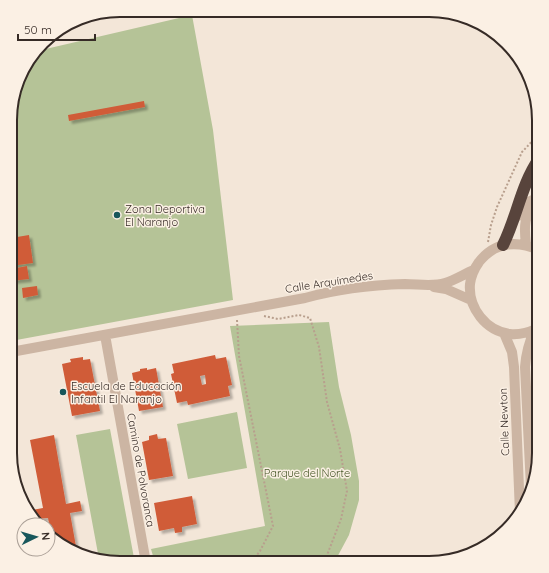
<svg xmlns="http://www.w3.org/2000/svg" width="549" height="573" font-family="Quicksand,sans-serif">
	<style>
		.green { fill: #b5c397 }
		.building { fill: #d05c39; fill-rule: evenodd; filter: url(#shadow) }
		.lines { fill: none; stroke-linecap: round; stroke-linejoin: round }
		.path { stroke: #b89f8d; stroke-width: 2; stroke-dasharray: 2 2; stroke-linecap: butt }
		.minor { stroke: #ccb5a3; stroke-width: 10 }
		.highway { stroke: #58443c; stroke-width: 12 }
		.poi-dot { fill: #18575b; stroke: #fbf0e4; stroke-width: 1.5 }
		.labels { text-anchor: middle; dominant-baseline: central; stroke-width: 3; stroke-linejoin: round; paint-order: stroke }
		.poi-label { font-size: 11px; fill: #362b26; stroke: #fbf0e4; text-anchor: start }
		.street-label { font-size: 11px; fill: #362b26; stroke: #fbf0e4 }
		.park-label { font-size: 11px; fill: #465727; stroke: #fbf0e4 }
		.rim { fill: none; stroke: #362b26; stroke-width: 2 }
	</style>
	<defs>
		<filter id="shadow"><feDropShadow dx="3" dy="3" stdDeviation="1" flood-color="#0004"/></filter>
	</defs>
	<rect width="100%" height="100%" fill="#f3e6d8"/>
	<!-- green -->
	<path class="green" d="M192,15l21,115 20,170 -222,41 1,-242 13,-34 12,-14z
		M329,322l10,65 12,48 8,46v19l-10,35 -15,28h-179l-4,-14 114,-23 -35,-200z
		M237,412l10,56 -59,11 -11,-55z
		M110,429l24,129 -23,4 -12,-3 -23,-124z"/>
	<!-- building -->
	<path class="building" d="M144,101l1,6 -76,14 -1,-6z
		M29,235l4,28 -22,3v-28z
		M27,266l2,13 -18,2v-12z
		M37,286l1,9 -15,3 -1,-10z
		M215,355l1,4 10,-2 6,28 -4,1 2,10 -42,9 -1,-4 -10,2 -6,-29 3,-1 -2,-9zM205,375l1,9 -4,1 -2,-9z
		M83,357v3l7,-1 10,52 -28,5 -10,-52 9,-2 -1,-3z
		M147,368v2l9,-2 7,39 -24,4 -7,-38 8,-2v-2z
		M157,434l1,5 8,-1 7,38 -24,4 -7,-38 7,-2v-4z
		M54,435l12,69 14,-3 2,10 -12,2 7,39 -12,-4 -14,-13 -3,-17 -14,1 -2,-9 11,-2 -13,-68z
		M192,496l5,28 -15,3v5l-7,1 -1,-5 -15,3 -5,-28z"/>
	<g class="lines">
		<!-- path -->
		<path class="path" d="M74,22l70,-12
			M488,242l3,-17 6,-18 25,-55 17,-18
			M264,316l14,3 21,-4 11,3 9,29 8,55 13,47 7,42 -6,28 -17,44
			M237,320l2,36 34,170 -13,25 -9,12"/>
		<!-- minor -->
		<path class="minor" d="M518,216l8,-13 13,-6
			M526,244c-2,-15 -3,-33 13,-41
			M539,250c-23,-10 -44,-8 -60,12 -5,7 -8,14 -9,22 -2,24 16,47 40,50 9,1 22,-2 29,-7
			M434,287l12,2 25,11
			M504,333l8,19 2,15 6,146
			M105,335l41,228
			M11,352l294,-54c32,-9 67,-13 100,-14 13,0 28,3 40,-1 10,-3 19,-9 29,-13
			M531,487l-6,-120c1,-14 4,-25 10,-38"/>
		<!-- highway -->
		<path class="highway" d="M503,245c14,-28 18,-60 36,-86"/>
	</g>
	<!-- markers -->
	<g class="poi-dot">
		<circle cx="117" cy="215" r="4"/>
		<circle cx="63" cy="392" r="4"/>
	</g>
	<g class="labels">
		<!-- poi labels -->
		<g class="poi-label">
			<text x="125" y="209">Zona Deportiva<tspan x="125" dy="13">El Naranjo</tspan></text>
			<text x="71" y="386">Escuela de Educación<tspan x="71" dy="13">Infantil El Naranjo</tspan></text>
		</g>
		<!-- street labels -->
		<g class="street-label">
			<text transform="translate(329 282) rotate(-9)">Calle Arquímedes</text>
			<text transform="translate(504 422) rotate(-92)">Calle Newton</text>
			<text transform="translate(141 470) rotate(80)">Camino de Polvoranca</text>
		</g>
		<!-- park labels -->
		<g class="park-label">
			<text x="307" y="473">Parque del Norte</text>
		</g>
	</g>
	<!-- crop -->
	<path d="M0 0H549V573H0ZM120 17H429A103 103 0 0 1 532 120V453A103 103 0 0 1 429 556H120A103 103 0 0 1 17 453V120A103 103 0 0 1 120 17Z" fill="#fbf0e4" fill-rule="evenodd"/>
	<path class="rim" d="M120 17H429A103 103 0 0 1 532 120V453A103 103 0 0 1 429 556H120A103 103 0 0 1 17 453V120A103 103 0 0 1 120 17Z"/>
	<!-- north arrow -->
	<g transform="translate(36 537) rotate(85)"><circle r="19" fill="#fbf0e4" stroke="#aca198"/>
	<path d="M0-3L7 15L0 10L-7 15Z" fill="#18575b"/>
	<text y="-6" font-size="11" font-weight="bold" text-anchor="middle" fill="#362b26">N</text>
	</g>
	<!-- scale -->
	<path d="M18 34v6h77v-6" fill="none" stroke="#362b26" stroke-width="2"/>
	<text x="24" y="34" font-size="12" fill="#362b26" stroke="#fbf0e4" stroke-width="3" paint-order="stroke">50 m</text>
</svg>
